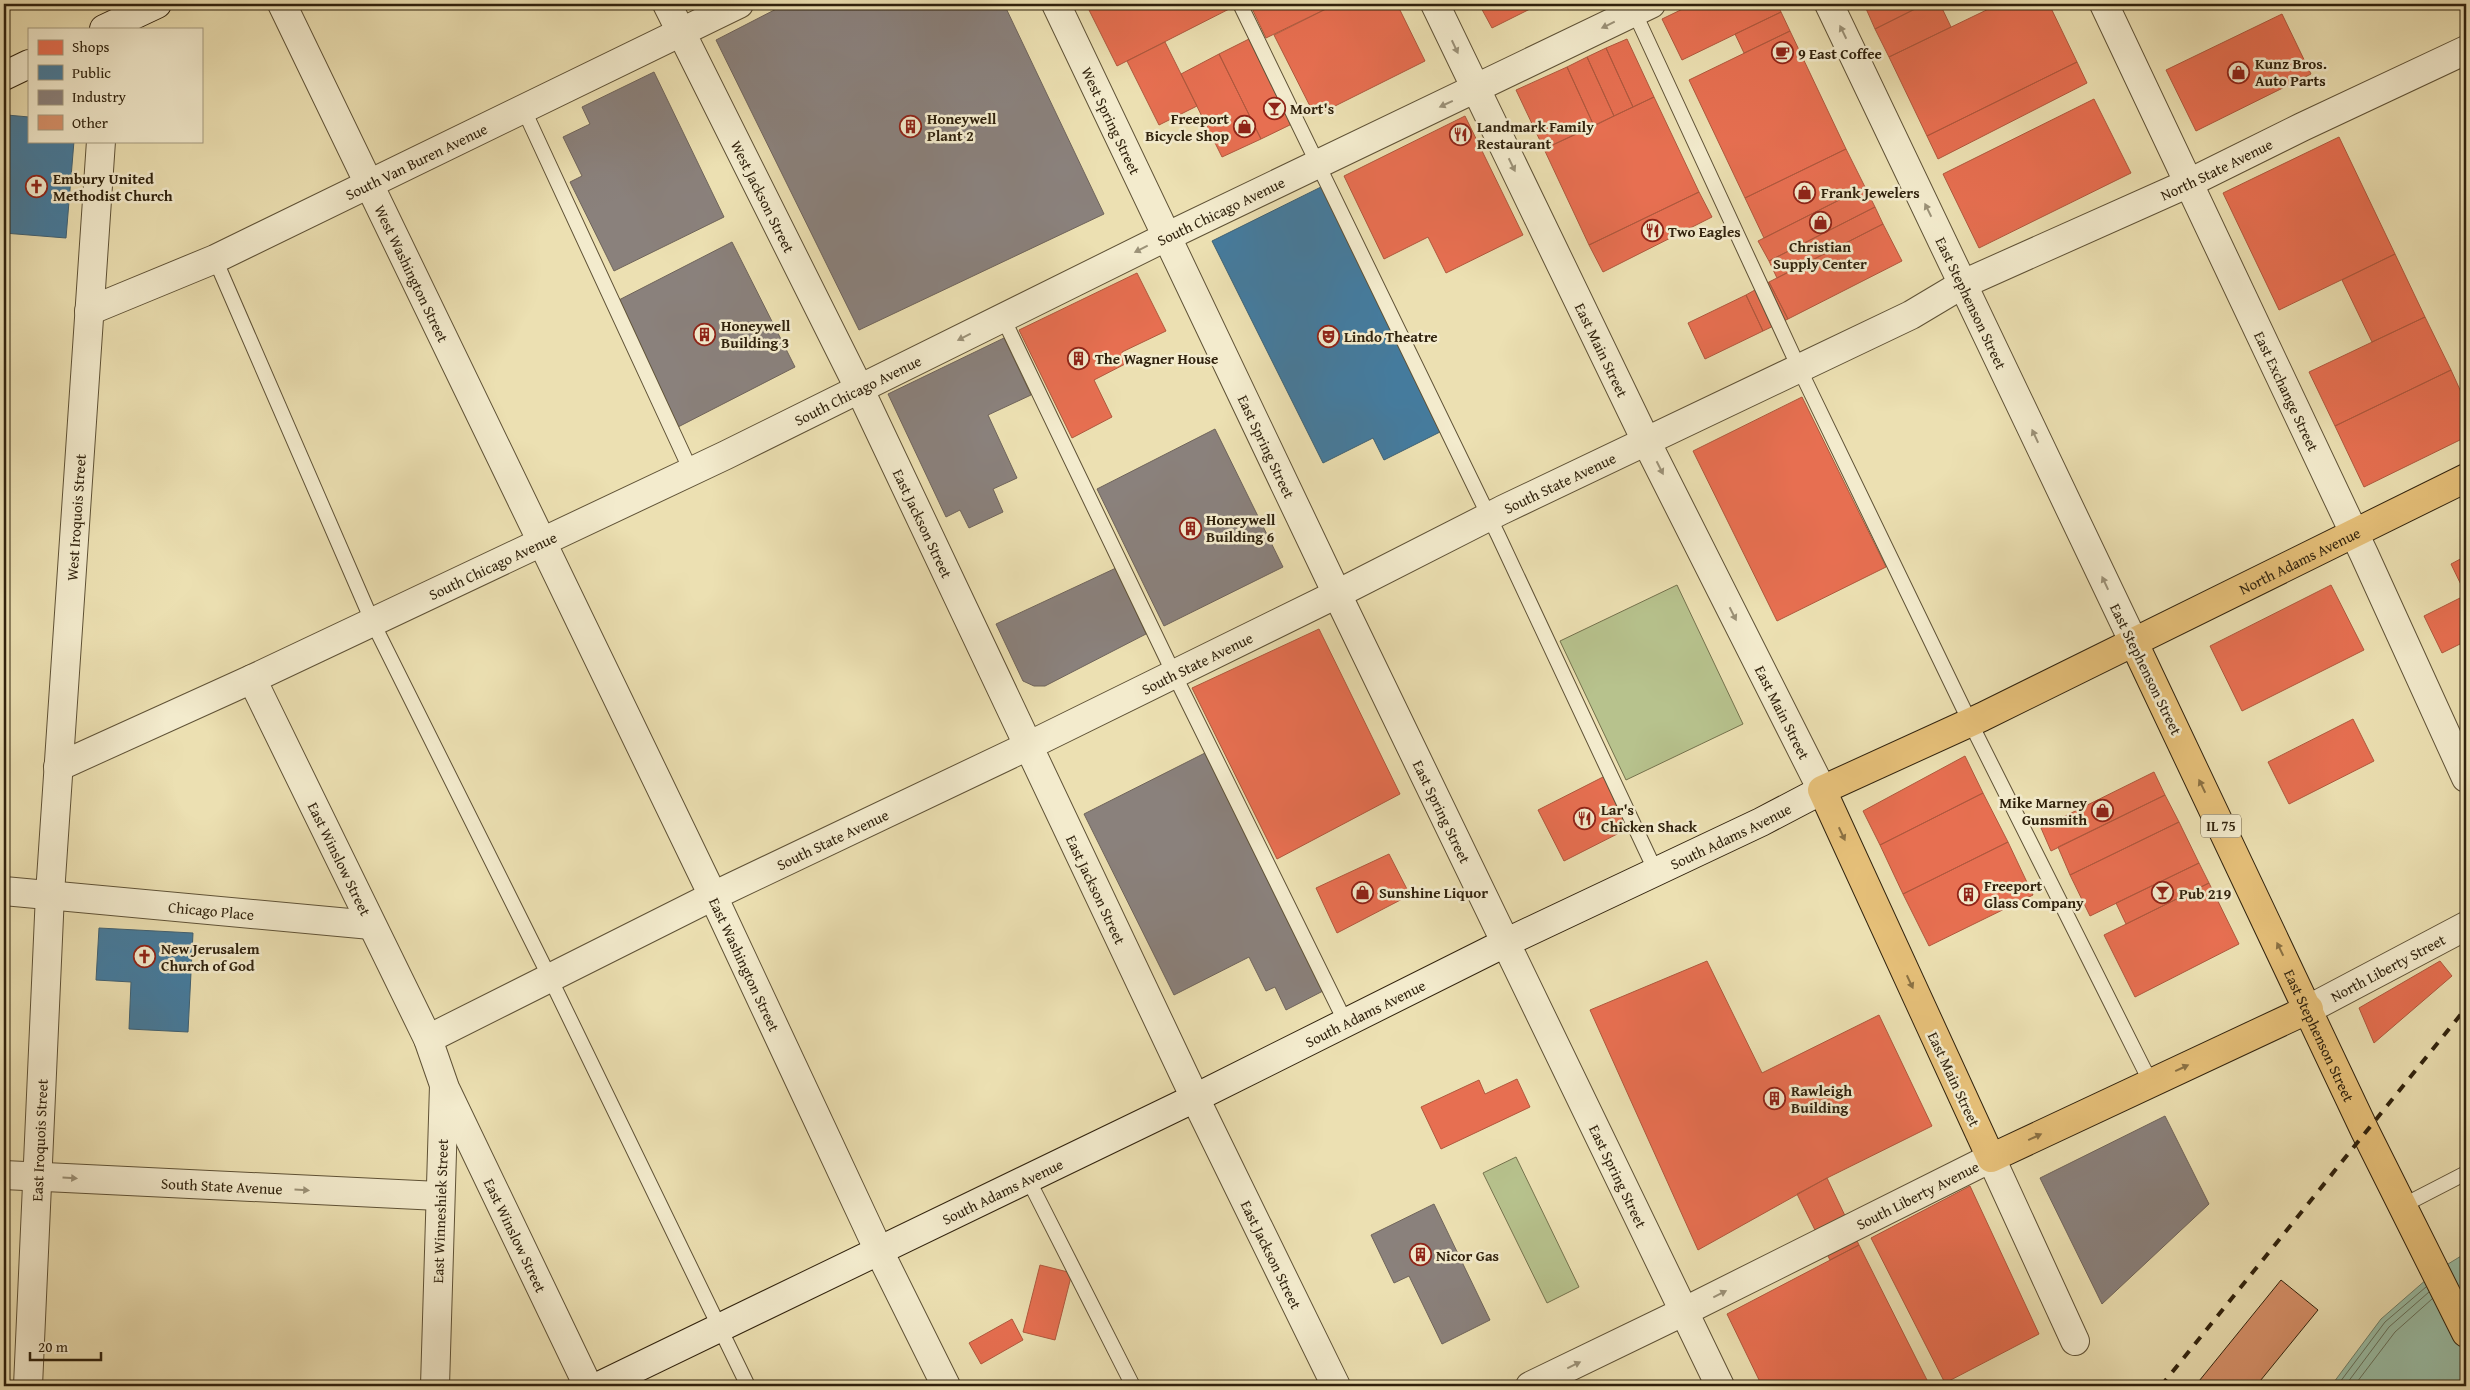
<svg xmlns="http://www.w3.org/2000/svg" width="2470" height="1390" font-family="'Gentium Book Plus',serif">
	<style>
		.green { fill: #b7c28d; stroke: #74724d }
		.water { fill: #9abea6; stroke: #708069 }
		.shops { fill: #e76f51; stroke: #b0583d }
		.public { fill: #457b9d; stroke: #3f6072 }
		.industry { fill: #8a817c; stroke: #6f645b }
		.lines { fill: none; stroke-linecap: round; stroke-linejoin: round }
		.shore { stroke: #65705a; stroke-width: 1 }
		.building { fill: #d7916a; stroke: #30220d }
		.lane-casing { stroke: #5f5236; stroke-width: 16 }
		.street-casing { stroke: #5f5236; stroke-width: 30 }
		.secondary-casing { stroke: #30220d; stroke-width: 30 }
		.primary-casing { stroke: #30220d; stroke-width: 30 }
		.lane { stroke: #f3ebcd; stroke-width: 14 }
		.street { stroke: #f3ebcd; stroke-width: 28 }
		.secondary { stroke: #f3ebcd; stroke-width: 28 }
		.primary { stroke: #e6c079; stroke-width: 28 }
		.rail { stroke: #30220d; stroke-width: 4; stroke-dasharray: 9 9; stroke-linecap: butt }
		.oneway { fill: #9b9177 }
		.oneway2 { fill: #8b7143 }
		.labels { text-anchor: middle; dominant-baseline: central; stroke-width: 5; stroke-linejoin: round; paint-order: stroke }
		.shield { fill: #f3ebcd; stroke: #6a5e47; stroke-width: 1 }
		.shield-label { font-size: 14px; font-weight: bold; fill: #30220d }
		.poi-label { font-size: 15px; font-weight: bold; fill: #30220d; stroke: #f3ebcd; text-anchor: start }
		.street-label { font-size: 15px; fill: #30220d; stroke: #f3ebcd }
	</style>
	<rect width="100%" height="100%" fill="#ece0b2"/>
	<filter id="stains"><feTurbulence type="fractalNoise" baseFrequency=".004" numOctaves="4"/><feColorMatrix values="0 0 0 0 .2 0 0 0 0 .09 0 0 0 0 .02 0 0 0 .5 -.17"/></filter>
	<radialGradient id="worn" r=".72"><stop offset=".6" stop-color="#630" stop-opacity="0"/><stop offset="1" stop-color="#630" stop-opacity=".3"/></radialGradient>
	<!-- green -->
	<path class="green" d="M1677,585l66,139 -117,56 -66,-139z
		M1516,1157l63,130 -32,16 -64,-130z"/>
	<!-- water -->
	<path class="water" d="M2466,1253v133h-135l50,-67 54,-47z"/>
	<!-- shops -->
	<path class="shops" d="M1086,4h150l1,1 -120,61z
		M1250,4h86l-70,34z
		M1336,4h61l28,57 -110,55 -41,-81z
		M1479,4h61l-48,24z
		M1693,4h84l4,8 -99,48 -20,-41z
		M1864,4h61l-50,25z
		M1925,4h15l11,23 -62,30 -14,-28z
		M1999,4h50l28,58 -150,74 -38,-79z
		M1781,12l9,19 -46,22 -9,-19z
		M2282,14l29,60 -115,57 -30,-61z
		M1790,31l56,118 -101,49 -56,-118z
		M1253,37l43,85 -35,17 -42,-85z
		M1627,39l27,58 -21,10 -27,-59z
		M1165,42l32,64 -38,19 -32,-64z
		M1606,48l27,59 -19,9 -27,-59z
		M1219,54l42,85 -39,18 -41,-83z
		M1587,57l27,59 -20,10 -27,-59z
		M2077,62l10,21 -149,76 -11,-23z
		M1567,67l27,59 -50,23 -28,-59z
		M1654,97l45,95 -110,53 -45,-96z
		M2094,99l37,74 -152,75 -36,-74z
		M1465,116l58,119 -77,38 -18,-36 -44,22 -40,-83z
		M2339,137l56,117 -116,56 -56,-117z
		M1846,149l19,38 -101,51 -19,-40z
		M1865,187l10,20 -106,54 -11,-20z
		M1699,192l13,25 -109,55 -14,-27z
		M1875,207l8,17 -106,54 -8,-17z
		M1883,224l19,37 -114,58 -19,-37z
		M2395,254l30,63 -53,25 -30,-62z
		M1137,273l29,58 -44,21 5,11 -33,17 18,37 -40,21 -53,-108z
		M1769,282l19,37 -25,12 -17,-36z
		M1746,295l17,36 -58,28 -17,-36z
		M2425,317l26,53 -116,56 -26,-54z
		M2451,370l15,33v34l-102,50 -29,-61z
		M1802,397l84,170 -109,54 -84,-170z
		M2466,556v39l-15,-31z
		M2331,585l33,65 -122,61 -32,-65z
		M2466,595v46l-24,12 -18,-37z
		M1319,629l81,165 -123,65 -85,-171z
		M2353,719l21,42 -85,43 -21,-42z
		M1965,756l18,37 -103,52 -17,-34z
		M2154,772l11,23 -114,56 -10,-23z
		M1605,776l26,51 -67,34 -26,-51z
		M1983,793l25,49 -105,52 -23,-49z
		M2165,795l14,27 -109,53 -12,-28z
		M2179,822l20,41 -109,53 -20,-41z
		M2008,842l25,53 -104,51 -26,-52z
		M1389,854l21,41 -73,38 -21,-45z
		M2199,863l10,20 -83,41 -10,-21z
		M2209,883l30,61 -104,53 -31,-62z
		M1707,961l55,112 117,-58 53,111 -105,52 -129,72 -108,-240z
		M2440,961l12,15 -78,67 -15,-35z
		M1517,1079l13,28 -89,42 -20,-42 58,-27 6,14z
		M1827,1178l32,67 -29,15 -33,-66z
		M1970,1186l69,148 -94,49 -74,-145z
		M1859,1245l71,141h-168l-35,-72z
		M1040,1265l32,8 -17,67 -32,-8z
		M1012,1319l11,21 -42,24 -12,-21z"/>
	<!-- public -->
	<path class="public" d="M7,115l22,2v24h45l-8,97 -62,-5v-100z
		M1323,186l121,244 -60,30 -11,-22 -50,25 -111,-222z
		M99,928l94,5 -5,99 -59,-3 2,-47 -35,-2z"/>
	<!-- industry -->
	<path class="industry" d="M786,4h218l100,210 -245,116 -143,-290z
		M654,72l70,145 -110,54 -44,-89 12,-6 -19,-39 27,-13 -8,-17z
		M732,242l63,125 -117,60 -63,-125z
		M1004,338l27,57 -43,20 29,63 -24,11 10,23 -34,16 -9,-18 -14,7 -58,-123z
		M1215,429l68,138 -119,59 -67,-137z
		M1116,568l30,66 -101,52h-11l-11,-5 -27,-57z
		M1205,753l118,238 -37,19 -11,-23 -9,4 -17,-34 -75,38 -90,-181z
		M2165,1116l44,88 -107,100 -62,-126z
		M1434,1204l56,116 -48,24 -33,-68 -15,7 -23,-48z"/>
	<g class="lines">
		<!-- shore -->
		<path class="shore" d="M2337,1386l48,-64 41,-35
			M2345,1386l44,-59 40,-35
			M2354,1386l41,-54 37,-33"/>
	</g>
	<!-- building -->
	<path class="building" d="M2281,1280l37,30 -62,76h-61z"/>
	<g class="lines">
		<defs>
			<path id="lane" d="M1240,4l258,531 158,337
				M1632,7l167,361 171,354 181,361
				M523,108l168,363
				M215,259l158,364 177,355 198,408
				M1003,318l171,356 172,349
				M1028,1179l105,207
				M2404,1205l62,-32"/>
			<g id="street">
				<path id="s1" d="M282,4l431,892 166,355 67,135"/>
				<path id="s2" d="M667,4l193,386 335,708 141,288"/>
				<path id="s3" d="M1056,4l281,590 383,792"/>
				<path id="s4" d="M1435,4l211,437 176,349"/>
				<path id="s5" d="M1829,4l305,639"/>
				<path id="s6" d="M2104,4l260,550 102,224"/>
				<path id="s7" d="M89,311l126,-52 524,-255"/>
				<path id="s8" d="M252,679l176,360 16,46 -9,301"/>
				<path id="s9" d="M58,767l194,-88 474,-224 442,-219 483,-232"/>
				<path id="s10" d="M4,891l367,34"/>
				<path id="s11" d="M2309,1009l157,-83"/>
				<path id="s12" d="M428,1039l285,-143 315,-150 309,-152 165,-84 409,-195 52,-31 226,-101 113,-56 164,-77"/>
				<path id="s13" d="M446,1090l142,296"/>
				<path id="s14" d="M4,1175l435,21"/>
				<path id="s15" d="M28,1386l22,-492 51,-753"/>
				<path id="s16" d="M1530,1386l155,-75 306,-153 84,183"/>
			</g>
			<g id="secondary">
				<path d="M104,29l53,-25"/>
				<path d="M4,76l25,-12"/>
				<path id="s17" d="M599,1386l596,-288 310,-155 256,-121 61,-32"/>
			</g>
			<g id="primary">
				<path id="s18" d="M2134,643l231,488 101,202"/>
				<path id="s19" d="M2309,1009l-318,149 -169,-368 160,-73 484,-239"/>
			</g>
		</defs>
		<!-- lane casing -->
		<use href="#lane" class="lane-casing"/>
		<!-- street casing -->
		<use href="#street" class="street-casing"/>
		<!-- secondary casing -->
		<use href="#secondary" class="secondary-casing"/>
		<!-- primary casing -->
		<use href="#primary" class="primary-casing"/>
		<!-- lane -->
		<use href="#lane" class="lane"/>
		<!-- street -->
		<use href="#street" class="street"/>
		<!-- secondary -->
		<use href="#secondary" class="secondary"/>
		<!-- primary -->
		<use href="#primary" class="primary"/>
		<!-- rail -->
		<path class="rail" d="M2161,1386l305,-378"/>
	</g>
	<!-- one-way arrows -->
	<defs><path id="oneway-solid" d="M-6-.8H1V-3.2L6.5 0L1 3.2V.8H-6Z" transform="scale(1.25)"/></defs>
	<g class="oneway">
		<use href="#oneway-solid" transform="translate(1608 25) rotate(154)"/>
		<use href="#oneway-solid" transform="translate(1843 32) rotate(-116)"/>
		<use href="#oneway-solid" transform="translate(1455 47) rotate(65)"/>
		<use href="#oneway-solid" transform="translate(1446 104) rotate(155)"/>
		<use href="#oneway-solid" transform="translate(1512 165) rotate(64)"/>
		<use href="#oneway-solid" transform="translate(1928 210) rotate(-116)"/>
		<use href="#oneway-solid" transform="translate(1141 249) rotate(153)"/>
		<use href="#oneway-solid" transform="translate(964 337) rotate(153)"/>
		<use href="#oneway-solid" transform="translate(2035 436) rotate(-115)"/>
		<use href="#oneway-solid" transform="translate(1660 468) rotate(63)"/>
		<use href="#oneway-solid" transform="translate(2105 583) rotate(-115)"/>
		<use href="#oneway-solid" transform="translate(1733 614) rotate(63)"/>
		<use href="#oneway-solid" transform="translate(70 1178) rotate(3)"/>
		<use href="#oneway-solid" transform="translate(302 1190) rotate(3)"/>
		<use href="#oneway-solid" transform="translate(1720 1294) rotate(-27)"/>
		<use href="#oneway-solid" transform="translate(1574 1365) rotate(-26)"/>
	</g>
	<g class="oneway2">
		<use href="#oneway-solid" transform="translate(2202 786) rotate(-116)"/>
		<use href="#oneway-solid" transform="translate(1842 834) rotate(65)"/>
		<use href="#oneway-solid" transform="translate(2280 949) rotate(-116)"/>
		<use href="#oneway-solid" transform="translate(1910 982) rotate(65)"/>
		<use href="#oneway-solid" transform="translate(2182 1068) rotate(-25)"/>
		<use href="#oneway-solid" transform="translate(2035 1137) rotate(-25)"/>
	</g>
	<!-- icons -->
	<defs>
		<symbol id="cafe-ring" viewBox="-11 -11 22 22"><circle r="9.5" fill="#f3ebcd" stroke="#8f2418" stroke-width="1.5"/><path d="M-5.5-4.5H6V0H3Q3 3.5 0 3.5H-2.5Q-5.5 3.5-5.5 0ZM3-3.2v2h1.7v-2ZM-6 4.5H4V6H-6Z" fill="#8f2418"/></symbol>
		<symbol id="shop-ring" viewBox="-11 -11 22 22"><circle r="9.5" fill="#f3ebcd" stroke="#8f2418" stroke-width="1.5"/><path d="M-5-2.5h2.3a2.7 3.5 0 0 1 5.4 0H5L5.5 6h-11ZM-1.5-2.5h3a1.5 2.3 0 0 0-3 0Z" fill="#8f2418"/></symbol>
		<symbol id="bar-ring" viewBox="-11 -11 22 22"><circle r="9.5" fill="#f3ebcd" stroke="#8f2418" stroke-width="1.5"/><path d="M-6-5H6L.8 .8V4.5H3.5V6h-7V4.5H-.8V.8Z" fill="#8f2418"/></symbol>
		<symbol id="building-ring" viewBox="-11 -11 22 22"><circle r="9.5" fill="#f3ebcd" stroke="#8f2418" stroke-width="1.5"/><path d="M-4-6H4V6H1V3H-1V6H-4ZM-2.5-4.3h1.7v1.8h-1.7ZM.8-4.3h1.7v1.8H.8ZM-2.5-1h1.7V.8h-1.7ZM.8-1h1.7V.8H.8Z" fill="#8f2418"/></symbol>
		<symbol id="restaurant-ring" viewBox="-11 -11 22 22"><circle r="9.5" fill="#f3ebcd" stroke="#8f2418" stroke-width="1.5"/><path d="M-5-6h1v4h1v-4h1v4h1v-4h1v5L-1.5 .5V6h-2V.5L-5-1ZM5-6V6H3V1.5H1.5Q1.5-4 5-6Z" fill="#8f2418"/></symbol>
		<symbol id="church-ring" viewBox="-11 -11 22 22"><circle r="9.5" fill="#f3ebcd" stroke="#8f2418" stroke-width="1.5"/><path d="M-1.2-6h2.4v3.5h3.3v2.4h-3.3V6h-2.4V-.1h-3.3v-2.4h3.3Z" fill="#8f2418"/></symbol>
		<symbol id="theatre-ring" viewBox="-11 -11 22 22"><circle r="9.5" fill="#f3ebcd" stroke="#8f2418" stroke-width="1.5"/><path d="M-5-5.5Q0-4 5-5.5V0Q5 5 0 6Q-5 5-5 0ZM-3.3-2.5H-1v1.5H-3.3ZM1-2.5H3.3v1.5H1ZM-2.8 1Q0 5.5 2.8 1Z" fill="#8f2418"/></symbol>
	</defs>
	<g fill-rule="evenodd">
		<use href="#cafe-ring" x="1770" y="40" width="25" height="25"/>
		<use href="#shop-ring" x="2226" y="60" width="25" height="25"/>
		<use href="#bar-ring" x="1262" y="96" width="25" height="25"/>
		<use href="#building-ring" x="898" y="114" width="25" height="25"/>
		<use href="#shop-ring" x="1232" y="114" width="25" height="25"/>
		<use href="#restaurant-ring" x="1448" y="122" width="25" height="25"/>
		<use href="#church-ring" x="24" y="174" width="25" height="25"/>
		<use href="#shop-ring" x="1792" y="180" width="25" height="25"/>
		<use href="#shop-ring" x="1808" y="210" width="25" height="25"/>
		<use href="#restaurant-ring" x="1640" y="218" width="25" height="25"/>
		<use href="#building-ring" x="692" y="322" width="25" height="25"/>
		<use href="#theatre-ring" x="1316" y="324" width="25" height="25"/>
		<use href="#building-ring" x="1066" y="346" width="25" height="25"/>
		<use href="#building-ring" x="1178" y="516" width="25" height="25"/>
		<use href="#shop-ring" x="2090" y="798" width="25" height="25"/>
		<use href="#restaurant-ring" x="1572" y="806" width="25" height="25"/>
		<use href="#shop-ring" x="1350" y="880" width="25" height="25"/>
		<use href="#bar-ring" x="2150" y="880" width="25" height="25"/>
		<use href="#building-ring" x="1956" y="882" width="25" height="25"/>
		<use href="#church-ring" x="132" y="944" width="25" height="25"/>
		<use href="#building-ring" x="1762" y="1086" width="25" height="25"/>
		<use href="#building-ring" x="1408" y="1242" width="25" height="25"/>
	</g>
	<g class="labels">
		<!-- shield labels -->
		<rect class="shield" x="2201" y="814.5" width="40" height="23" rx="4"/>
		<g class="shield-label">
			<text x="2221" y="826">IL 75</text>
		</g>
		<!-- poi labels -->
		<g class="poi-label">
			<text x="1798" y="53">9 East Coffee</text>
			<text x="2255" y="63">Kunz Bros.<tspan x="2255" dy="17">Auto Parts</tspan></text>
			<text x="1290" y="108">Mort's</text>
			<text x="927" y="118">Honeywell<tspan x="927" dy="17">Plant 2</tspan></text>
			<text x="1229" y="118" text-anchor="end">Freeport<tspan x="1229" dy="17">Bicycle Shop</tspan></text>
			<text x="1477" y="126">Landmark Family<tspan x="1477" dy="17">Restaurant</tspan></text>
			<text x="53" y="178">Embury United<tspan x="53" dy="17">Methodist Church</tspan></text>
			<text x="1821" y="192">Frank Jewelers</text>
			<text x="1668" y="231">Two Eagles</text>
			<text x="1820" y="246" text-anchor="middle">Christian<tspan x="1820" dy="17">Supply Center</tspan></text>
			<text x="721" y="325">Honeywell<tspan x="721" dy="17">Building 3</tspan></text>
			<text x="1344" y="336">Lindo Theatre</text>
			<text x="1095" y="358">The Wagner House</text>
			<text x="1206" y="519">Honeywell<tspan x="1206" dy="17">Building 6</tspan></text>
			<text x="2087" y="802" text-anchor="end">Mike Marney<tspan x="2087" dy="17">Gunsmith</tspan></text>
			<text x="1601" y="809">Lar's<tspan x="1601" dy="17">Chicken Shack</tspan></text>
			<text x="1984" y="885">Freeport<tspan x="1984" dy="17">Glass Company</tspan></text>
			<text x="1379" y="892">Sunshine Liquor</text>
			<text x="2179" y="893">Pub 219</text>
			<text x="161" y="948">New Jerusalem<tspan x="161" dy="17">Church of God</tspan></text>
			<text x="1791" y="1090">Rawleigh<tspan x="1791" dy="17">Building</tspan></text>
			<text x="1436" y="1255">Nicor Gas</text>
		</g>
		<!-- street labels -->
		<g class="street-label">
			<text stroke="none"><textPath href="#s3" startOffset="129">West Spring Street</textPath></text>
			<text stroke="none"><textPath href="#s7" startOffset="360">South Van Buren Avenue</textPath></text>
			<text stroke="none"><textPath href="#s12" startOffset="1989">North State Avenue</textPath></text>
			<text stroke="none"><textPath href="#s2" startOffset="215">West Jackson Street</textPath></text>
			<text stroke="none"><textPath href="#s9" startOffset="1289">South Chicago Avenue</textPath></text>
			<text stroke="none"><textPath href="#s1" startOffset="299">West Washington Street</textPath></text>
			<text stroke="none"><textPath href="#s5" startOffset="331">East Stephenson Street</textPath></text>
			<text stroke="none"><textPath href="#s4" startOffset="384">East Main Street</textPath></text>
			<text stroke="none"><textPath href="#s6" startOffset="428">East Exchange Street</textPath></text>
			<text stroke="none"><textPath href="#s9" startOffset="884">South Chicago Avenue</textPath></text>
			<text stroke="none"><textPath href="#s3" startOffset="490">East Spring Street</textPath></text>
			<text stroke="none"><textPath href="#s12" startOffset="1261">South State Avenue</textPath></text>
			<text stroke="none"><textPath href="#s15" startOffset="870">West Iroquois Street</textPath></text>
			<text stroke="none"><textPath href="#s2" startOffset="579">East Jackson Street</textPath></text>
			<text stroke="none"><textPath href="#s19" startOffset="1286">North Adams Avenue</textPath></text>
			<text stroke="none"><textPath href="#s9" startOffset="479">South Chicago Avenue</textPath></text>
			<text stroke="none"><textPath href="#s12" startOffset="856">South State Avenue</textPath></text>
			<text transform="translate(2146 669) rotate(64)">East Stephenson Street</text>
			<text stroke="none"><textPath href="#s4" startOffset="789">East Main Street</textPath></text>
			<text stroke="none"><textPath href="#s3" startOffset="895">East Spring Street</textPath></text>
			<text stroke="none"><textPath href="#s17" startOffset="1258">South Adams Avenue</textPath></text>
			<text stroke="none"><textPath href="#s12" startOffset="451">South State Avenue</textPath></text>
			<text stroke="none"><textPath href="#s8" startOffset="200">East Winslow Street</textPath></text>
			<text stroke="none"><textPath href="#s2" startOffset="984">East Jackson Street</textPath></text>
			<text stroke="none"><textPath href="#s10" startOffset="208">Chicago Place</textPath></text>
			<text stroke="none"><textPath href="#s1" startOffset="1066">East Washington Street</textPath></text>
			<text stroke="none"><textPath href="#s11" startOffset="89">North Liberty Street</textPath></text>
			<text stroke="none"><textPath href="#s17" startOffset="852">South Adams Avenue</textPath></text>
			<text stroke="none"><textPath href="#s18" startOffset="434">East Stephenson Street</textPath></text>
			<text transform="translate(1954 1079) rotate(65)">East Main Street</text>
			<text stroke="none"><textPath href="#s15" startOffset="246">East Iroquois Street</textPath></text>
			<text stroke="none"><textPath href="#s3" startOffset="1300">East Spring Street</textPath></text>
			<text stroke="none"><textPath href="#s14" startOffset="218">South State Avenue</textPath></text>
			<text stroke="none"><textPath href="#s17" startOffset="448">South Adams Avenue</textPath></text>
			<text stroke="none"><textPath href="#s16" startOffset="432">South Liberty Avenue</textPath></text>
			<text transform="translate(440 1211) rotate(-88)">East Winneshiek Street</text>
			<text stroke="none"><textPath href="#s13" startOffset="161">East Winslow Street</textPath></text>
			<text stroke="none"><textPath href="#s2" startOffset="1389">East Jackson Street</textPath></text>
		</g>
	</g>
	<!-- margin -->
	<rect width="2470" height="1390" fill="none" stroke="#ece0b2" stroke-width="20"/>
	<rect x="5" y="5" width="2460" height="1380" fill="none" stroke="#30220d" stroke-width="2.5"/>
	<rect x="10" y="10" width="2450" height="1370" fill="none" stroke="#30220d"/>
	<!-- legend -->
	<rect x="28" y="28" width="175" height="115" fill="#f3ebcd" stroke="#a59b80"/>
	<rect x="38" y="40" width="25" height="15" fill="#e76f51" stroke="#a59b80"/>
	<text x="72" y="52" font-size="15" fill="#30220d">Shops</text>
	<rect x="38" y="65" width="25" height="15" fill="#457b9d" stroke="#a59b80"/>
	<text x="72" y="78" font-size="15" fill="#30220d">Public</text>
	<rect x="38" y="90" width="25" height="15" fill="#8a817c" stroke="#a59b80"/>
	<text x="72" y="102" font-size="15" fill="#30220d">Industry</text>
	<rect x="38" y="115" width="25" height="15" fill="#d7916a" stroke="#a59b80"/>
	<text x="72" y="128" font-size="15" fill="#30220d">Other</text>
	<!-- scale -->
	<path d="M30 1352v8h71v-8" fill="none" stroke="#30220d" stroke-width="2.5"/>
	<text x="38" y="1352" font-size="15" fill="#30220d" stroke="#f3ebcd" stroke-width="4" paint-order="stroke">20 m</text>
	<rect width="100%" height="100%" filter="url(#stains)"/>
	<rect width="100%" height="100%" fill="url(#worn)"/>
</svg>
